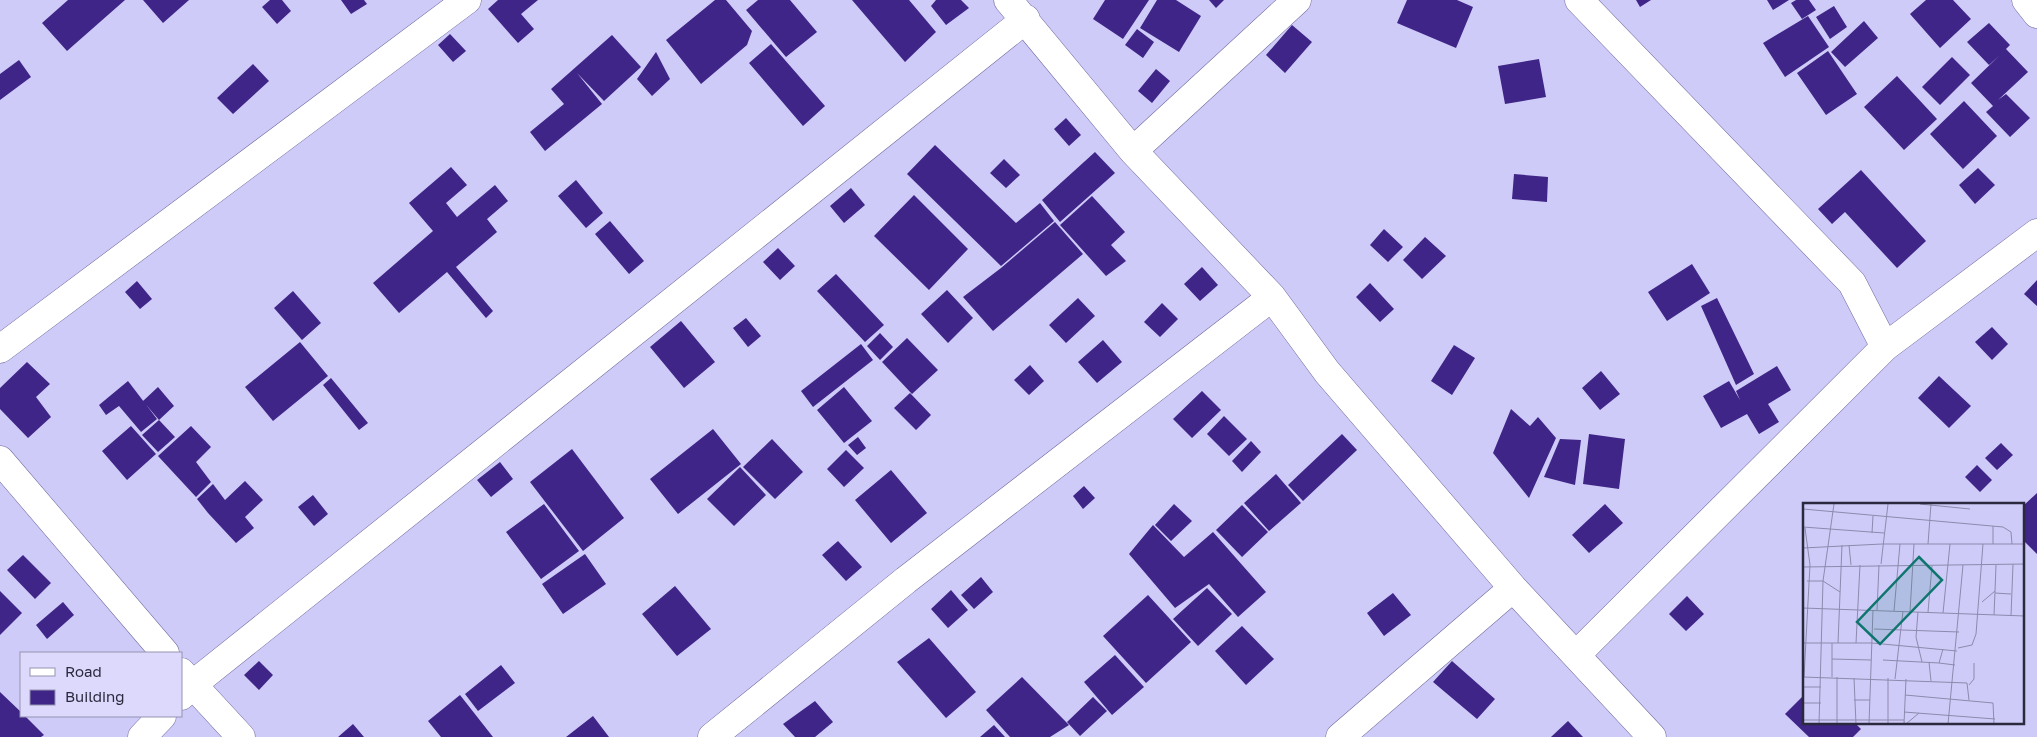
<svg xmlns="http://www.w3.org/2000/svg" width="2037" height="737" font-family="'Golos Text',sans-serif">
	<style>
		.building { fill: #3f2587 }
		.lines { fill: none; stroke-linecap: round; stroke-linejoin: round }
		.minor-casing { stroke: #706a9d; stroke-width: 29 }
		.minor { stroke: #fff; stroke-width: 28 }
		.inset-road { fill: none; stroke: #8d8aae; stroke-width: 1 }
		.view { fill: #0f766e; fill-opacity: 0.15; stroke: #0f766e; stroke-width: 2.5 }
		.inset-edge { fill: none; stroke: #2b293e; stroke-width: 2.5 }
	</style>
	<rect width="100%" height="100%" fill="#cecbf8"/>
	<!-- building -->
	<path class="building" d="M68,0h57l-58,51 -25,-28z
		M143,0h46l-26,23z
		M270,0h12l9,11 -14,13 -15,-17z
		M341,0h23l3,4 -16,10z
		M498,0h40l-17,14 13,15 -16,14 -30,-34z
		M715,0h11l26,31 -5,14 -46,39 -35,-44z
		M758,0h32l27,32 -31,25 -40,-47z
		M852,0h57l27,32 -31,30z
		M936,0h25l8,8 -23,17 -15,-19z
		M1105,0h44l-26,39 -30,-20z
		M1157,0h19l25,16 -22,36 -39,-24z
		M1209,0h15l-8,8z
		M1407,0h50l16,7 -17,41 -59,-25z
		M1636,0h15l-11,7z
		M1767,0h22l-16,10z
		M1796,0h13l7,10 -14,9 -11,-16z
		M1926,0h27l18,19 -31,29 -30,-34z
		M1834,6l13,21 -17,12 -14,-22z
		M1808,16l21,31 -44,30 -22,-34z
		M1864,21l14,17 -33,29 -14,-15z
		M1989,23l21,22 -4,4 22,23 -30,28 8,-6 24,24 -20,19 -24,-25 7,-6 -22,-23 29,-28 -11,10 -22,-23z
		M1292,25l20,17 -27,31 -19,-18z
		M1137,29l17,13 -11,16 -18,-13z
		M450,34l16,17 -13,11 -15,-17z
		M612,35l29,32 -37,34 -27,-28 25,31 -57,47 -15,-19 34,-28 -13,-15z
		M771,44l54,62 -22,20 -54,-63z
		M1828,51l29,43 -31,21 -29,-42z
		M656,52l14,27 -18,17 -15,-17z
		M1952,57l18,18 -30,30 -18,-18z
		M1539,59l7,38 -41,7 -7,-38z
		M19,60l12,17 -31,23v-26z
		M253,64l16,17 -36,33 -16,-16z
		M1156,69l14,12 -18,22 -14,-12z
		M1897,76l40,43 -33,31 -40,-43z
		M1964,101l33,35 -34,33 -33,-35z
		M1066,118l15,17 -12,11 -15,-17z
		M935,145l81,78 24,-20 14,18 -53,45 -94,-92z
		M1095,152l20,21 -55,49 -18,-22z
		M1004,159l16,16 -14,13 -16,-15z
		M451,167l16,18 -21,18 11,14 38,-32 13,16 -21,18 10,13 -41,35 37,44 -7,7 -39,-46 -48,41 -26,-30 60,-52 -24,-28z
		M1978,168l17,17 -20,19 -16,-19z
		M1861,170l65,71 -29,27 -52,-56 -13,12 -14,-15z
		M1514,174l34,3 -1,25 -35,-3z
		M576,180l27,33 -17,15 -28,-32z
		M851,188l14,17 -21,18 -14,-17z
		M914,195l54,54 -39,41 -55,-54z
		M1092,196l33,36 -14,13 15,16 -20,15 -46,-51z
		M610,221l34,40 -15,13 -34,-40z
		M1055,222l28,32 -90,77 -30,-34 38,-29z
		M1384,229l19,18 -15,15 -18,-17z
		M1425,237l21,19 -24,23 -19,-19z
		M778,248l17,18 -15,14 -17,-18z
		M1692,264l18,29 -43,28 -19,-29z
		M1202,267l16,18 -18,16 -16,-17z
		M836,274l48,51 -19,17 -48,-51z
		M2037,280v26l-13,-12z
		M137,281l15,18 -12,10 -15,-17z
		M1370,283l24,26 -14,13 -24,-25z
		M947,290l26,28 -25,25 -27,-29z
		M293,291l28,32 -19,17 -28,-32z
		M1078,298l17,18 -29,27 -17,-18z
		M1717,298l37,76 -18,11 -35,-79z
		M1162,303l16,16 -18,18 -16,-15z
		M746,318l15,18 -13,11 -15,-19z
		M681,321l34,41 -31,26 -34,-41z
		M1992,327l16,17 -16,16 -17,-18z
		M880,333l13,14 -13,13 -13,-14z
		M907,338l31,32 -26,24 -30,-32z
		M1103,340l19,22 -25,21 -19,-21z
		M300,342l28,34 -55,45 -28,-34z
		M861,344l12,16 -60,47 -12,-16z
		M1454,345l21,13 -23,37 -21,-14z
		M27,362l23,22 -14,13 15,20 -23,21 -28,-29v-21z
		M1030,365l14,16 -15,14 -15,-15z
		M1777,366l14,24 -23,14 11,18 -20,12 -12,-20 -26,14 -18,-32 26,-15 11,19 -4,-9z
		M1601,371l19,23 -20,16 -18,-22z
		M1939,376l32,30 -22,22 -31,-30z
		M331,378l37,45 -9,7 -36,-45z
		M128,381l29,38 -16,13 -22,-26 -13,9 -7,-10z
		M158,387l16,19 -15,14 16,17 -17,15 -16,-17 17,-15 -16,-19z
		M844,387l28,34 -28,22 -27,-33z
		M1202,391l19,19 -29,28 -19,-19z
		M910,393l21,22 -15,15 -22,-22z
		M1511,409l19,17 8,-9 18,21 -27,60 -36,-45z
		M1224,416l23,23 -18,17 -22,-22z
		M131,426l25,28 -29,26 -25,-29z
		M191,426l20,21 -15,15 15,20 -15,15 -38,-41z
		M713,429l28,35 -63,50 -28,-35z
		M1342,434l15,16 -54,51 -15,-16z
		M1589,434l36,5 -6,50 -36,-5z
		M858,437l8,11 -9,7 -9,-10z
		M772,439l31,33 -28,27 -32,-32z
		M1560,439l21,1 -6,45 -31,-8z
		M1251,441l10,11 -19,20 -10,-11z
		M2001,443l12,12 -16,15 -12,-12z
		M572,449l52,69 -41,33 -53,-69z
		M846,450l18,18 -20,19 -17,-18z
		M500,462l13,17 -22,18 -14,-17z
		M1977,465l15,15 -12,12 -15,-15z
		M740,467l26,28 -32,31 -27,-27z
		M891,470l36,43 -36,30 -36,-43z
		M1276,474l25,29 -32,28 -25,-28z
		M245,481l18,19 -18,17 9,11 -18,15 -28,-30 -11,-14 16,-15 12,16z
		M1084,486l11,12 -12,11 -10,-13z
		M2037,493v61l-14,-14v-34z
		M313,495l15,19 -14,12 -16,-19z
		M544,504l35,47 -38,28 -35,-47z
		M1174,504l18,17 -21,20 -16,-16z
		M1605,504l18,19 -34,30 -17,-18z
		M1242,505l26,27 -26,25 -26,-27z
		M1153,525l31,32 29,-25 53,60 -28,25 -29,-33 -34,24 -46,-54z
		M838,541l24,26 -16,14 -24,-26z
		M585,554l21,30 -43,30 -21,-30z
		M23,555l28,28 -16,16 -28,-29z
		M981,577l12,15 -19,17 -13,-14z
		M675,586l36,43 -34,27 -35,-42z
		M1207,588l25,26 -34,32 -25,-27z
		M951,590l17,20 -20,18 -17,-19z
		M0,591l22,22 -22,22z
		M1393,593l18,22 -27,21 -17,-23z
		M1148,595l43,47 -45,41 -43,-47z
		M1687,596l17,18 -18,17 -17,-17z
		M63,602l11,13 -27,24 -11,-14z
		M1242,626l32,33 -28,26 -31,-34z
		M929,638l47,54 -30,26 -49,-56z
		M1115,655l29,32 -32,28 -28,-33z
		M259,661l14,14 -14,15 -15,-15z
		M1452,661l43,38 -18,20 -44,-37z
		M501,665l14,18 -37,28 -13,-17z
		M1022,677l47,48 -19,12h-40l-24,-27z
		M0,692l21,20v4h4l19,19 -3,2h-41z
		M460,695l33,42h-52l-13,-16z
		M1804,695v28h51l6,6 -8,8h-44l-24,-23z
		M1093,697l14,14 -27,25 -13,-14z
		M815,701l18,21 -18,15h-20l-12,-13z
		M593,716l16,21h-43z
		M1568,721l15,16h-32z
		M353,724l11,13h-26z
		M994,725l11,12h-25z"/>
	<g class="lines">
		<defs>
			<path id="minor" d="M1008,0l125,151 139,146 55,75 186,216 139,149
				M1579,0l273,283 33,64
				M2026,0l11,14
				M1133,151l164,-151
				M0,349l467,-349
				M0,460l165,193
				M1576,655l309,-308 152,-114
				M181,672l60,65
				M181,696l11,-11 834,-666
				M142,737l20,-21
				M712,737l194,-157 366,-283
				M1340,737l173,-149"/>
		</defs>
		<!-- minor casing -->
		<use href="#minor" class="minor-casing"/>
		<!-- minor -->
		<use href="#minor" class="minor"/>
	</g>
	<!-- overview -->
	<g transform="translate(1803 503)">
		<rect width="221" height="221" fill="#cecbf8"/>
		<path class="inset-road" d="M117,1l50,5M0,6l200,18 8,5 1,12M0,24l81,6M69,30l1,-17M125,41l3,-40M190,41v-18M46,42l2,20M0,45l79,-4h143M78,61l7,-60M0,64l222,-3M4,78h16l17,11M192,90l16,1M179,99l13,-11 1,-26M0,105l222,8M74,107l2,-45M91,108l6,-67M107,109l4,-68M115,109l-2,25 6,25M125,109l4,-46M140,110l7,-69M191,112l1,-24M208,113l2,-52M71,126l85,3M0,140h69l85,8M35,140l4,-98M53,140l4,-78M155,145l14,-3 4,-11 7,-90M29,156l39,1M80,157l56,3 4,-14M126,159l2,19M136,160l16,2M0,174l164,6 2,17M1,174l6,-112 -5,-37M29,174v-34M51,175l2,46M92,176l8,-68M166,182l5,-6v-16M0,184h18M102,192l88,8 1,21M51,197h16M0,200h18M101,209l91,7M0,217h101M16,221l4,-143 11,-77M34,221v-47M66,221l4,-114M85,221v-46M101,221l2,-45M103,221l13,-11M145,221l15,-159"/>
		<path class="view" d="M116,54l23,23 -62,64 -23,-22z"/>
		<rect width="221" height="221" class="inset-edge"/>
	</g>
	<!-- legend -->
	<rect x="20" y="652" width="162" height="65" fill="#dcd9fc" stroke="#9593b0"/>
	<rect x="30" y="668" width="25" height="8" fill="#ffffff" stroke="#9593b0"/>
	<text x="65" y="677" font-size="15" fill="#2b293e">Road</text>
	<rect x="30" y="690" width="25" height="15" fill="#3f2587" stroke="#9593b0"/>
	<text x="65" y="702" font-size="15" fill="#2b293e">Building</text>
</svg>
